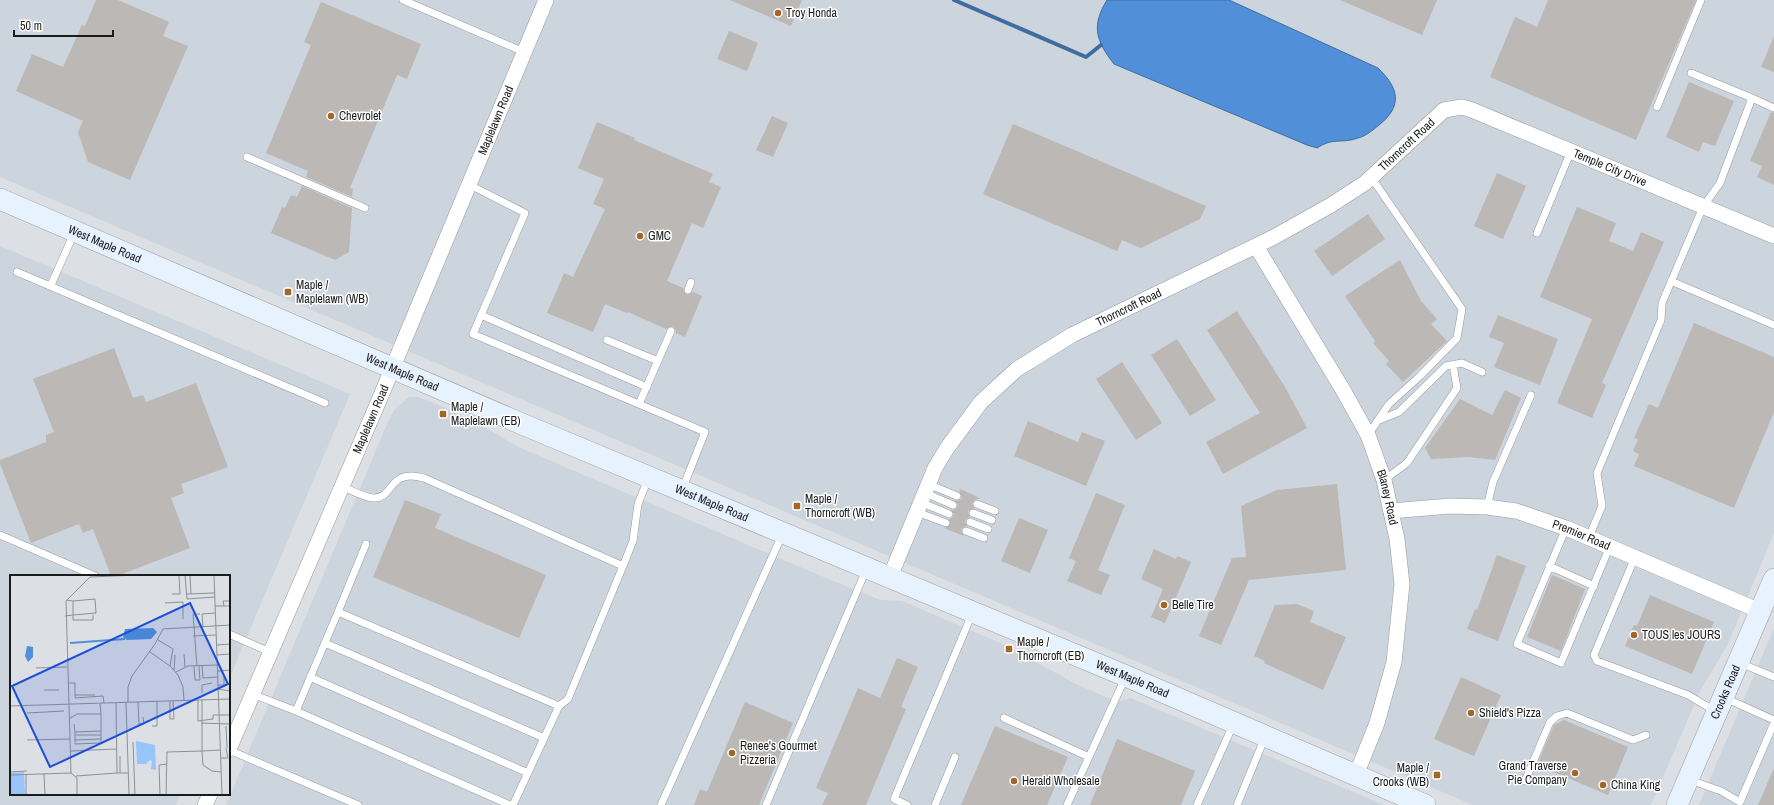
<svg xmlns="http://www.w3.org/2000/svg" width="1774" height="805" font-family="'Archivo Narrow',sans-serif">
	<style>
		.built { fill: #ccd4de }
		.water { fill: #5190d9; stroke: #406da0 }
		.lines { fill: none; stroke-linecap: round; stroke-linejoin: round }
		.stream { stroke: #406da0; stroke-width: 4 }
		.building { fill: #bbb8b5 }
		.service-casing { stroke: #999b9f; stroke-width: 8 }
		.minor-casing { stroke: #999b9f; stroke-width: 16 }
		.secondary-casing { stroke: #999b9f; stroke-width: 22 }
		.service { stroke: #fff; stroke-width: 7 }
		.minor { stroke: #fff; stroke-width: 15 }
		.secondary { stroke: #e7f2ff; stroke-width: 21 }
		.poi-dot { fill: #a16726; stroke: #fff; stroke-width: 1.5 }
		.labels { text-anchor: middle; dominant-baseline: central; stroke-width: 3; stroke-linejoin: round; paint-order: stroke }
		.poi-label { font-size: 12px; fill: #1a1b1c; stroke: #fff; text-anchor: start }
		.street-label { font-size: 12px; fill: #1a1b1c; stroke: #fff }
		.inset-river { fill: none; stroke: #5190d9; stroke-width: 2 }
		.inset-road { fill: none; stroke: #8e9193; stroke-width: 1 }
		.view { fill: #1d4ed8; fill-opacity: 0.15; stroke: #1d4ed8; stroke-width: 2 }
		.inset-edge { fill: none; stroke: #1a1b1c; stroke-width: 2 }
	</style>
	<rect width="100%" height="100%" fill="#dcdfe3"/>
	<!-- built -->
	<path class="built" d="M0,0h1774v533l-46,111 -28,47 -49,114h-178l-1473,-628z
		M0,246l350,148 -121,285v-103h-218v218h169l-4,11h-176z
		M409,397h9l28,11 45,23 27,16 308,131 54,22 22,1 103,44 71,39 41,18 14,-4 253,107h-1158l162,-383 6,-12z
		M1774,628v177h-75l53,-125z"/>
	<!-- water -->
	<path class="water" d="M1107,0h122l149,68c21,20 25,38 1,57 -6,5 -13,11 -21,13 -16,6 -25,-1 -41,10l-10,-3 -193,-81c-18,-23 -23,-38 -7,-64z"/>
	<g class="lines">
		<!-- stream -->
		<path class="stream" d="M954,0l132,57 15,-12"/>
	</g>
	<!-- building -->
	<path class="building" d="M96,0h22l51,22 -6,14 25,10 -58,134 -42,-18 -10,-30 5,-11 -67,-30 16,-37 31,13 19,-42 3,1z
		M730,0h72l-11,26z
		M1340,0h97l-15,35z
		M1548,0h148l-60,140 -146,-63 25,-60 22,10z
		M321,2l100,42 -14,35 -10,-4 -47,113 3,1 -1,8 -46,-20 2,-6 -42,-18 45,-108 -7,-3z
		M729,31l29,12 -11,28 -30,-12z
		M1774,36v36l-13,-5z
		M1689,82l45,19 -19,45 -12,-4 -4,10 -33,-15z
		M1771,112l3,1v72l-17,-8 5,-11 -12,-5z
		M772,116l16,7 -15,34 -17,-7z
		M597,122l38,16 -1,2 79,34 -4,8 12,5 -18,41 -11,-5 -25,58 16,7 3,6 3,1 4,-3 9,4 -17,41 -9,-4 -1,-5 -2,-2 -7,3 -38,-17 -1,1 -22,-9 -12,28 -46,-19 17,-40 9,4 32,-68 -12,-5 11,-25 -26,-11z
		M1013,124l193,82 -6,13 -59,29 -19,-8 -5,11 -134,-57z
		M1497,173l29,13 -23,53 -29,-13z
		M302,186l50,22 -3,44 -14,8 -64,-27 11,-26 3,1 6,-13 6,2z
		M1577,207l39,16 -7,18 24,10 8,-19 23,10 -62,141 4,2 -14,33 -35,-15 35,-84 -52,-22z
		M1368,214l17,25 -53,37 -18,-25z
		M1400,260l21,41 16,18 -6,5 16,17 -44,41 -17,-18 3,-3 -16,-18 2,-2 -30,-45z
		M1237,311l48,76 22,41 -84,46 -17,-32 54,-29 -53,-83z
		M1498,315l60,24 -18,46 -46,-18 10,-24 -15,-6z
		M1694,323l80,34v55l-40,96 -100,-42 5,-12 -6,-3 5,-12 -4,-1 15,-34 9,4z
		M1177,339l39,61 -26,16 -39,-61z
		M114,348l19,50 10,-3 3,7 50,-19 32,84 -47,17 3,9 -13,5 19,50 -73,28h-6l-18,-47 -10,4 -4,-9 -48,19 -31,-79v-4l46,-18v-7l8,-3 -21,-53z
		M1122,362l40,61 -26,17 -40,-61z
		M1505,390l16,8 -26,62 -26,-3 -38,2 -6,-11 35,-49 32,16z
		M1028,421l50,21 4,-10 23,9 -19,45 -72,-30z
		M1337,484l9,86 -97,10 -28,65 -22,-9 33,-78 14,-1 -5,-51 36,-16z
		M960,489l20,9 -6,2 -2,4 3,4 -7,3 2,6 -3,1 -2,4 3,4 -5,1 -2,3 3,6 -20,-8 6,-3 -1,-6 3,-1 2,-4 -3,-4 5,-1 2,-4 -3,-4 5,-1 2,-2 -3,-7z
		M1096,493l29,12 -27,65 12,5 -9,20 -34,-14 9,-20 -7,-3z
		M405,500l36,14 -6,14 111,47 -27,63 -146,-61z
		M1019,518l29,12 -18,43 -29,-12z
		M1154,549l22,10 1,-3 14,6 -26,61 -14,-6 12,-28 -22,-10z
		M1497,555l29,11 -28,75 -31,-12 8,-20 2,1z
		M1552,575l33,14 -24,62 -34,-14z
		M1650,595l64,27 -22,52 -67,-28 9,-21 3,1z
		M1297,604l17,7 -4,11 36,15 -23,53 -59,-27 1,-2 -11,-5 21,-51z
		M897,658l21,9 -17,40 5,2 -40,96h-44l6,-12 -12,-5 42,-100 22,10z
		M1461,677l40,18 -27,61 -40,-17z
		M745,702l48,21 -34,82h-65l6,-16 7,3z
		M1564,720l64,27 -20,48 -71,-30 17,-40z
		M995,726l73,31 -21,48h-86z
		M1117,739l78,32 -14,34h-91z
		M1774,768v37h-16z"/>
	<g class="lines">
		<defs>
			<path id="service" d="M403,0l121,52
				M1691,73l61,25
				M1657,107l44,-107
				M247,157l118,51
				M468,184l57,29 -52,121 232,98 -23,58
				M1537,233l34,-82
				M17,272l308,131
				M1671,281l103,44
				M51,285l23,-52
				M688,290l3,-8
				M481,315l166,72
				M607,340l51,21
				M639,404l32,-73
				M1377,421l22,-9 47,-46 16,-3 20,9
				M1368,435l21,-31 31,-28 37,-38 5,-29 -91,-132
				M1384,480l23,-17 50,-75 -4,-23
				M928,484l29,12
				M341,486c10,4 22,11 32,12 22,1 14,-30 51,-20l199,88 10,-25 5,-37 10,-25
				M925,493l28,12
				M920,502l29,12
				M977,504l18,7
				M1487,507l6,-25 38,-87
				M917,512l29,11
				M973,513l19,7
				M970,522l18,7
				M1566,528l-49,116 44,19 49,-117
				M966,531l18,7
				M0,535l95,41
				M1589,537l13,-31 -5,-33 64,-153 1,-17 41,-96 17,-24 32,-85 22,10
				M366,544l-28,68 221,94 9,-7 55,-133
				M1635,557l-41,98 3,6 91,34 27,16
				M1549,566l45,20
				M338,612l-42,99 214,94
				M229,634l41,18
				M325,643l219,95
				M1740,663l34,14
				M310,677l218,96
				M252,694l44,17
				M1725,698l49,22
				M1004,718l85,39
				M229,750l129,55
				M1690,780l31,11 19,11 34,-79
				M1525,781l25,-59 7,-6 10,-3 66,27 13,-5
				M513,805l46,-99
				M661,805l121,-270
				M766,805l100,-235
				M907,805l-13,-6 78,-185
				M935,805l20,-48
				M1067,805l58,-127
				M1197,805l36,-80
				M1237,805l28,-68"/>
			<g id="minor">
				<path id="s1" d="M1256,246l87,144 25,45 16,45 13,59 5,45 -8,78 -17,61 -21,52"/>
				<path id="s2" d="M1391,511l59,-5 37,1 29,4 50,17 194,83"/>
				<path id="s3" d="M890,577l45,-109 12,-20 34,-46 36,-33 55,-34 202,-98 57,-32 34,-22 79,-73 18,-3 10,3 302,126"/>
				<path id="s4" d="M229,749l151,-351 166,-398"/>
				<path d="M205,805l5,-11"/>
			</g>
			<g id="secondary">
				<path id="s5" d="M0,199l522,225 604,252 299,129"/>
				<path id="s6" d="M1677,805l97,-226"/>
			</g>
		</defs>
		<!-- service casing -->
		<use href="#service" class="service-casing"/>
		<!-- minor casing -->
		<use href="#minor" class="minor-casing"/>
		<!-- secondary casing -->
		<use href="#secondary" class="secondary-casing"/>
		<!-- service -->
		<use href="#service" class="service"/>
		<!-- minor -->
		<use href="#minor" class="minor"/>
		<!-- secondary -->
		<use href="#secondary" class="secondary"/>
	</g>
	<!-- markers -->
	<g class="poi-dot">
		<circle cx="778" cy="13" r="4"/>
		<circle cx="331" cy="116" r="4"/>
		<circle cx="640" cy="236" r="4"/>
		<rect x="284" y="288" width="8" height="8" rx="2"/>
		<rect x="439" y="410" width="8" height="8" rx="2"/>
		<rect x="793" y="502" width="8" height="8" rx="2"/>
		<circle cx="1164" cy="605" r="4"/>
		<circle cx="1634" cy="635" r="4"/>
		<rect x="1005" y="645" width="8" height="8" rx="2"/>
		<circle cx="1471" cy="713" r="4"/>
		<circle cx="732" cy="753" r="4"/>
		<circle cx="1575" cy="773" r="4"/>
		<rect x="1433" y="771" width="8" height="8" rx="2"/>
		<circle cx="1014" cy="781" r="4"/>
		<circle cx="1603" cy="785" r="4"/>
	</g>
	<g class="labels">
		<!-- poi labels -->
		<g class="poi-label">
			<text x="786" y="13">Troy Honda</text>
			<text x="339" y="116">Chevrolet</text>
			<text x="648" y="236">GMC</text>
			<text x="296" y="285">Maple /<tspan x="296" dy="14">Maplelawn (WB)</tspan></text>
			<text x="451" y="407">Maple /<tspan x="451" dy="14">Maplelawn (EB)</tspan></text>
			<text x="805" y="499">Maple /<tspan x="805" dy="14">Thorncroft (WB)</tspan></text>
			<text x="1172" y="605">Belle Tire</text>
			<text x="1642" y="635">TOUS les JOURS</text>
			<text x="1017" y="642">Maple /<tspan x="1017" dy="14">Thorncroft (EB)</tspan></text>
			<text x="1479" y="713">Shield's Pizza</text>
			<text x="740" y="746">Renee's Gourmet<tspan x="740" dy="14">Pizzeria</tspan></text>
			<text x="1567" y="766" text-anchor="end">Grand Traverse<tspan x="1567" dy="14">Pie Company</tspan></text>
			<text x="1429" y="768" text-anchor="end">Maple /<tspan x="1429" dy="14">Crooks (WB)</tspan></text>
			<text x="1022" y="781">Herald Wholesale</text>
			<text x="1611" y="785">China King</text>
		</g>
		<!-- street labels -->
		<g class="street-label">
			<text stroke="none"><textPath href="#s4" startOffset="683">Maplelawn Road</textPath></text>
			<text stroke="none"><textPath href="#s3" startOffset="699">Thorncroft Road</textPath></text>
			<text stroke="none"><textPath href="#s3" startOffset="928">Temple City Drive</textPath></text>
			<text stroke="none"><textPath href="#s5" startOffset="114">West Maple Road</textPath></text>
			<text stroke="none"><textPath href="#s3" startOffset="375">Thorncroft Road</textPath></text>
			<text stroke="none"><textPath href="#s5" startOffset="438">West Maple Road</textPath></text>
			<text stroke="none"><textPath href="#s4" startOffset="359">Maplelawn Road</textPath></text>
			<text stroke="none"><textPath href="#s1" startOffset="285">Blaney Road</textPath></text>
			<text stroke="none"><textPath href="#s5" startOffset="774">West Maple Road</textPath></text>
			<text stroke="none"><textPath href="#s2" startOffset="195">Premier Road</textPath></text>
			<text stroke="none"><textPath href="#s5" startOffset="1230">West Maple Road</textPath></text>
			<text stroke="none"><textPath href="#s6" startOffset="123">Crooks Road</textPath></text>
		</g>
	</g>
	<!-- overview -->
	<g transform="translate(10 575)">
		<rect width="220" height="220" fill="#dcdfe3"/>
		<path d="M126,166l19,4 1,25 -5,-1 1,-8 -2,-1 -4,4h-9zM14,197l1,23h-15v-22z" fill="#98c4fa"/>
		<path d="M143,53l4,4 -6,7 -24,1 -4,-3 2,-8zM17,71l6,1v10l-5,5 -3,-6z" fill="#5190d9"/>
		<path class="inset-river" d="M60,68l55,-4"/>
		<path class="inset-road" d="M43,0h19M175,0l2,24 28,-2M180,0l1,19M204,0l8,220M162,19h8l-1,-19M176,19l29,-1M63,26l22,-2 1,14 -23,2v5h20v-5M155,28l18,-1v17M205,31h15M214,31l-1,-5h7M55,41l8,-1v-14l-7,-1M193,52l-1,-13 13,-1M183,61l23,-1M148,65l15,9 -3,17M207,70l13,-1M140,77l20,14 8,9 5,12 1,13M174,79l1,13M207,80l13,-1M192,90l1,13 15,-1M184,91l1,14h5l-1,-14M187,91l-4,-52h7M26,93l31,-1M164,95l1,-15M208,96l12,-1M166,97l12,-6 29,-1M58,108h7v15l28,-2 1,7M208,110h6v-10M208,114l12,2M34,115h15M192,118v-8l10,-2M65,120h20M188,125v21l15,-2v-4h17M160,126v18h4l-1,-18M116,127l3,93M118,127v-15l4,-11 23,-32 8,-15 67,-4M128,127l1,22h5l-1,-7M106,128l1,70h11M0,131l220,-7M17,138l37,-2M59,144l8,-5h24l-1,-10M191,148l29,1M64,149l1,8 26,-1v-17M142,151h5v-25M216,151l1,22M65,157v12l26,-1v-12M65,160h26M17,165l43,-1M65,165l26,-1M123,167l2,53M210,175l-18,1 1,14 9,6 9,1M60,176l46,-2M110,181v17M211,183h7l-2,-10M0,197l17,-1M61,198l-5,-172 24,-24 47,-2M34,199l1,21M0,200l61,-2 6,5v17M66,201l41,-3M16,220v-21M150,220l-1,-30 8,-1M156,220l1,-43 35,-1v-51M158,220h18"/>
		<path class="view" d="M180,28l38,81 -178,83 -38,-81z"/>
		<rect width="220" height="220" class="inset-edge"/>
	</g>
	<!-- scale -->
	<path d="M14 30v6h99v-6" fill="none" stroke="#1a1b1c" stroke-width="2"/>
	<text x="20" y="30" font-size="12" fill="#1a1b1c" stroke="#ffffff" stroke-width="3" paint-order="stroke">50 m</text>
</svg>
